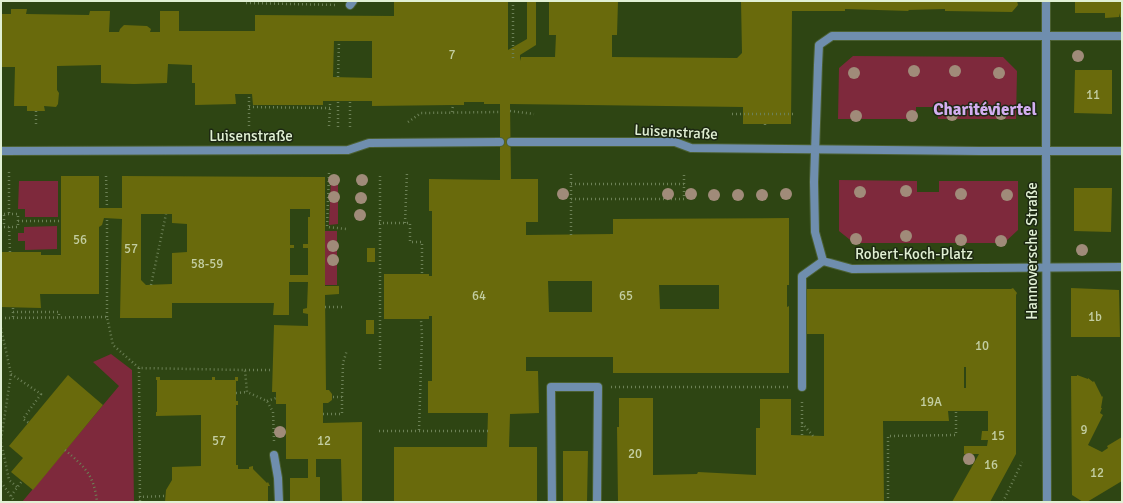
<svg xmlns="http://www.w3.org/2000/svg" width="1123" height="503" font-family="Signika,sans-serif">
	<style>
		.green { fill: #7e293c }
		.building { fill: #696a0c; fill-rule: evenodd }
		.lines { fill: none; stroke-linecap: round; stroke-linejoin: round }
		.service-casing { stroke: #4b6032; stroke-width: 10 }
		.minor-casing { stroke: #4b6032; stroke-width: 10 }
		.tertiary-casing { stroke: #4b6032; stroke-width: 10 }
		.path { stroke: #6c8156; stroke-width: 2.5; stroke-dasharray: 1 3; stroke-linecap: butt }
		.service { stroke: #6f8eae; stroke-width: 8 }
		.minor { stroke: #6f8eae; stroke-width: 8 }
		.tertiary { stroke: #6f8eae; stroke-width: 8 }
		.tree { fill: #a08b79 }
		.labels { text-anchor: middle; dominant-baseline: central; stroke-width: 3; stroke-linejoin: round; paint-order: stroke }
		.number-label { font-size: 13px; fill: #c3cea2 }
		.street-label { font-size: 15px; fill: #e1f0d4; stroke: #1d2813 }
		.quarter-label { font-size: 17px; font-weight: bold; fill: #d3aef0; stroke: #1d2813 }
	</style>
	<rect width="100%" height="100%" fill="#2e4513"/>
	<!-- green -->
	<path class="green" d="M853,56l150,1 14,14 -1,48h-78l-1,-12h-21v12h-78l1,-51z
		M331,178h7v46l-9,1z
		M839,180l78,1v11h22v-11h79v49l-14,13h-150l-15,-12z
		M19,181h39v36h-33v-8h-7z
		M57,226v23l-32,1v-9h-7v-8h6v-6z
		M325,231h12v54h-12z
		M111,354l21,16 2,132h-112l97,-116 -26,-24z"/>
	<!-- building -->
	<path class="building" d="M394,1h114v49l19,-11v-38h9v44l-16,10v6l1,-4h34l1,-22h-7v-34h69l-1,34h-5v22l125,1 5,-5 -1,-52h276l1,4 -6,7 -67,-1v-2l-37,1 1,1 -64,-2v2h-53l-1,113h-48v-17l-233,-3 1,75h27v43h-12v13l87,-1v-15l176,-1v67h-2v22l2,-1v67h-176v-16h-87v14h12l1,42 -29,1 -1,33h28v55h-143v-55h93l1,-34h-60v-32h4v-65h-3v3h-45v-45h45v2h3v-65h-3v-32l71,1v-76h-16v-2h-20v3h-11l-81,1v-5h-49v4h-70l-1,-11h-17l1,10 -41,1v-22h-3v-18l-24,-1 -1,19 -33,1 -33,-1v-18l-44,1v24l2,3 -1,11 -2,3 -12,-1 1,5h-18v-5h-13l1,-39h-14v-53h10v-5h16l-1,5 63,1 1,-4h20l-1,21h10l1,-3 4,-4 23,1 4,3 -1,3h10v-21h19v20h76v-16l139,1zM334,41h38v37l-39,-1zM548,281h44v31h-43zM659,285h60v24h-59z
		M1075,1h47v17l-2,-1 -1,-4v4l-14,1v-5h-30z
		M1075,70h37v44l-38,-1z
		M61,176h38v32h23v-32l203,1v109h14v8l-14,1 1,95h3l3,4v6l-4,3h-5v20l39,-1v80h-20l-1,-43h-25v18h4v25h-30v-24h18v-19h-22v-55h-10v-12h-4l2,-67 34,1v-12l-5,-1v-4l4,-1 1,-26h-19v33h-16l1,-12h-102v15h-52l2,-99 -18,-1 -2,7 -3,2v67h-59l1,14 -40,-1v-55h40v3h20zM290,209h20v8h-2v27h-5v4h5v27h-18v-27h4v-3h-4zM141,214h31v9l15,1v28l-15,1v31l-26,1 -5,-5z
		M1074,188h38l-1,44 -37,-1z
		M367,248h8v14h-8z
		M1013,288l4,5 -1,2v159l-26,48h-38l27,-48h-15v-8h23l1,-6h-7l1,-9h6v-20h-40l1,10h-66l1,81h-266l-1,-75h2v-29h34v77l44,-1 1,-2 58,3v-47h4v-29h31v36l33,1v-102h-17v-45h204zM964,367h2v21h-2z
		M1071,288l48,2 1,47h-49z
		M366,320h8v14h-8z
		M68,375l35,30 -70,85 -22,-18 12,-14 -14,-12z
		M1077,375l11,4v-1l5,4 1,-1 8,16 1,-1 -2,12h1l-2,5 3,2 -15,30 14,7 6,-4 -1,-2 15,-9v44l-35,21h-4l-11,-7 -1,-119h6z
		M156,377h4v3h52v-3h3v3h20v-3h3v4h-2v20h2v4h-2v60h2v4h11v-2l4,-1v3l14,14 1,-1 2,4h-2v16h-103l1,-12 6,-10v-13l29,-1v-51l-45,1v-4h1v-32h-1z
		M563,451h25l-1,51h-24z"/>
	<g class="lines">
		<defs>
			<path id="service" d="M350,5l3,-4
				M802,387v-111l21,-15
				M274,455l4,23 1,24
				M552,502l-1,-115h47l-1,115"/>
			<path id="minor" d="M1046,1v150
				M1122,36h-290l-13,9 -1,20 -4,117 1,50 8,29 29,8 270,-2"/>
			<path id="tertiary" d="M511,142h164l16,6 289,3h142
				M1,151l347,-1 21,-7 131,-1
				M1046,151l1,351"/>
		</defs>
		<!-- service casing -->
		<use href="#service" class="service-casing"/>
		<!-- minor casing -->
		<use href="#minor" class="minor-casing"/>
		<!-- tertiary casing -->
		<use href="#tertiary" class="tertiary-casing"/>
		<!-- path -->
		<path class="path" d="M513,1v60
			M246,3l91,2
			M338,77l1,-36
			M249,107l81,1v-7
			M36,111v15
			M510,111l24,3
			M452,112l1,-7
			M732,114h62
			M408,122l13,-9 79,-1
			M765,124v3
			M249,126v-32
			M329,126l1,-18
			M338,127v-26
			M350,127v-26
			M9,172v42
			M329,173l-2,54 20,2
			M106,176l1,32
			M571,184h113
			M571,199h113v-27
			M4,214h14v13h-14z
			M18,221h43
			M379,223h31v19h12v32
			M405,223l2,-51
			M9,227l1,25
			M571,235v-63
			M151,285l15,-71
			M325,307h18
			M13,312h46v5
			M13,317v-10
			M107,317v-98
			M1,318l106,-1 6,28 26,23 106,2 2,22 20,9 6,11 1,29
			M1,328l10,46 -10,66v18
			M139,368l1,134
			M380,369v-196
			M245,370h27
			M11,374l30,20 -18,25 6,4
			M611,387h177
			M236,393l11,-1
			M342,397l1,-34 4,-13
			M267,401l9,-3
			M323,414h19v-17h-10
			M802,423l11,13
			M419,430l3,-95 -1,-15
			M379,431h109
			M802,435v-35
			M2,446l7,34 8,7
			M65,450c20,17 29,25 32,52
			M1,482l14,20
			M11,496l11,-15
			M139,497l26,-1
			M888,502v-66l68,-1v-24
			M1003,502l19,-40"/>
		<!-- service -->
		<use href="#service" class="service"/>
		<!-- minor -->
		<use href="#minor" class="minor"/>
		<!-- tertiary -->
		<use href="#tertiary" class="tertiary"/>
	</g>
	<!-- trees -->
	<g class="tree">
		<circle cx="1078" cy="56" r="6"/>
		<circle cx="914" cy="71" r="6"/>
		<circle cx="955" cy="71" r="6"/>
		<circle cx="854" cy="73" r="6"/>
		<circle cx="999" cy="73" r="6"/>
		<circle cx="1001" cy="114" r="6"/>
		<circle cx="952" cy="115" r="6"/>
		<circle cx="856" cy="116" r="6"/>
		<circle cx="912" cy="116" r="6"/>
		<circle cx="334" cy="180" r="6"/>
		<circle cx="362" cy="180" r="6"/>
		<circle cx="906" cy="191" r="6"/>
		<circle cx="860" cy="192" r="6"/>
		<circle cx="563" cy="194" r="6"/>
		<circle cx="668" cy="194" r="6"/>
		<circle cx="691" cy="194" r="6"/>
		<circle cx="786" cy="194" r="6"/>
		<circle cx="961" cy="194" r="6"/>
		<circle cx="714" cy="195" r="6"/>
		<circle cx="738" cy="195" r="6"/>
		<circle cx="762" cy="195" r="6"/>
		<circle cx="1007" cy="195" r="6"/>
		<circle cx="334" cy="197" r="6"/>
		<circle cx="361" cy="198" r="6"/>
		<circle cx="360" cy="215" r="6"/>
		<circle cx="906" cy="236" r="6"/>
		<circle cx="856" cy="239" r="6"/>
		<circle cx="961" cy="240" r="6"/>
		<circle cx="1001" cy="241" r="6"/>
		<circle cx="333" cy="246" r="6"/>
		<circle cx="1082" cy="250" r="6"/>
		<circle cx="333" cy="260" r="6"/>
		<circle cx="280" cy="432" r="6"/>
		<circle cx="969" cy="459" r="6"/>
	</g>
	<g class="labels">
		<!-- number labels -->
		<g class="number-label">
			<text x="452" y="55">7</text>
			<text x="1093" y="95">11</text>
			<text x="80" y="240">56</text>
			<text x="131" y="249">57</text>
			<text x="207" y="264">58-59</text>
			<text x="479" y="296">64</text>
			<text x="626" y="296">65</text>
			<text x="1095" y="317">1b</text>
			<text x="982" y="346">10</text>
			<text x="931" y="402">19A</text>
			<text x="1084" y="430">9</text>
			<text x="998" y="436">15</text>
			<text x="219" y="441">57</text>
			<text x="324" y="441">12</text>
			<text x="635" y="454">20</text>
			<text x="991" y="465">16</text>
			<text x="1097" y="473">12</text>
		</g>
		<!-- street labels -->
		<g class="street-label">
			<text transform="translate(676 132) rotate(3)">Luisenstraße</text>
			<text x="251" y="136">Luisenstraße</text>
			<text transform="translate(1032 251) rotate(-90)">Hannoversche Straße</text>
			<text x="914" y="254">Robert-Koch-Platz</text>
		</g>
		<!-- quarter labels -->
		<g class="quarter-label">
			<text x="985" y="109">Charitéviertel</text>
		</g>
	</g>
	<!-- border -->
	<rect width="1123" height="503" fill="none" stroke="#e1f0d4" stroke-width="4"/>
</svg>
